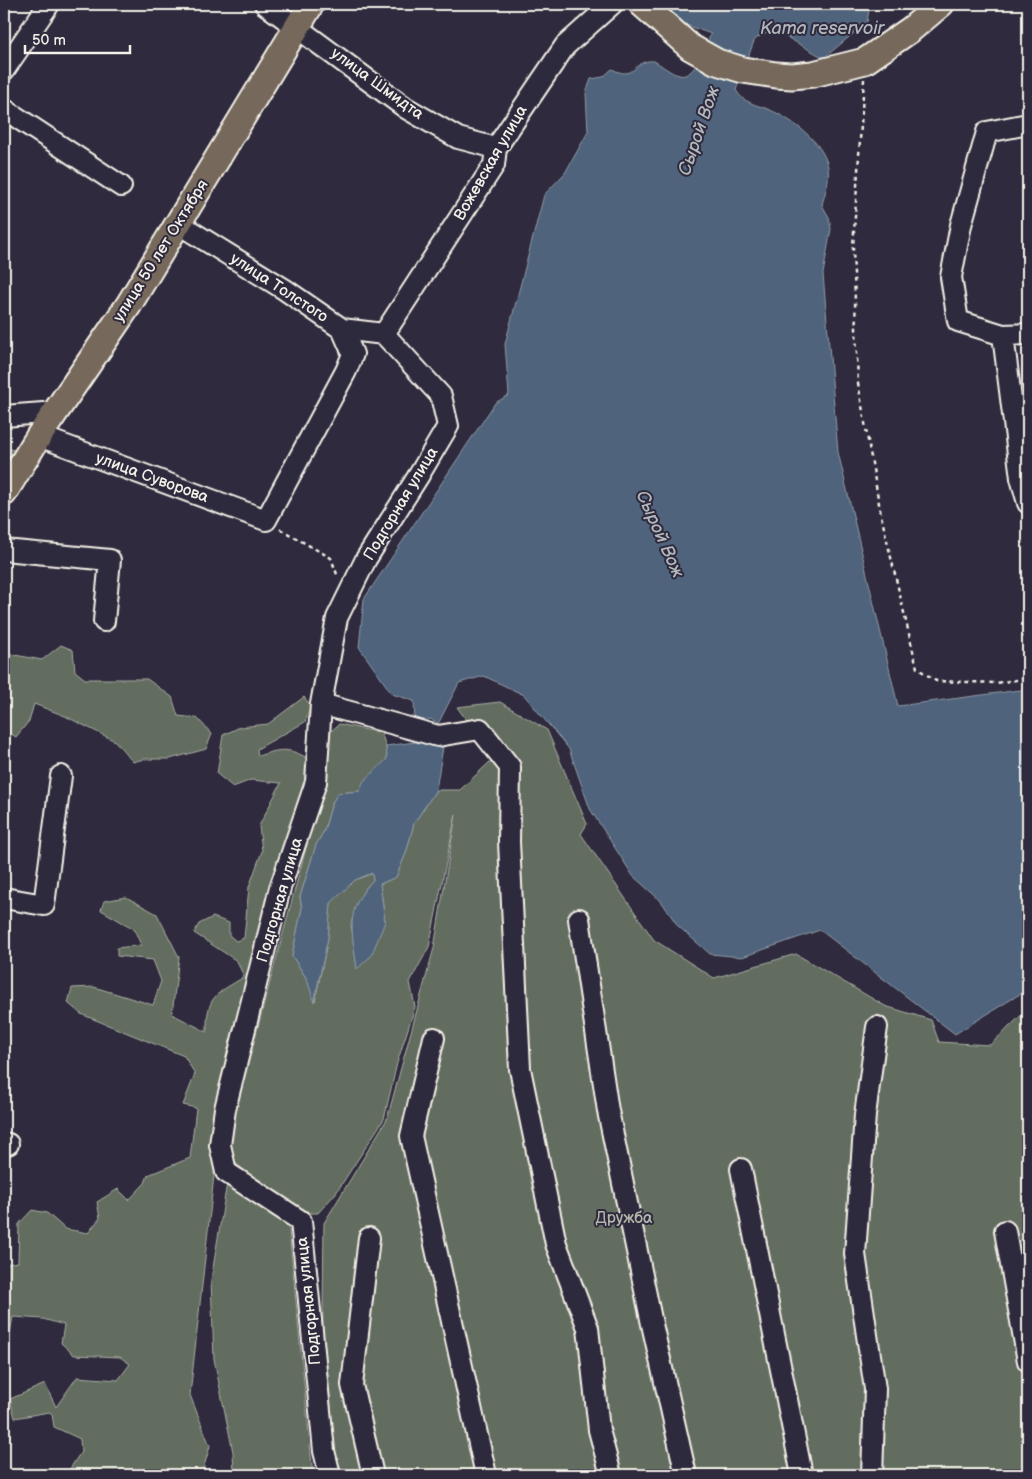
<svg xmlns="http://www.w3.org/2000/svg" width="1032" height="1479" font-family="'Balsamiq Sans',sans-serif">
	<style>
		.green { fill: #626d61; stroke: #abafa4 }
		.water { fill: #4f637b; stroke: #919ca7 }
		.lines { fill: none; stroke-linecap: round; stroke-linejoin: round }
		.minor-casing { stroke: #f4f1e8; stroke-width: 24 }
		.major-casing { stroke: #f4f1e8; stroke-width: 29 }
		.path { stroke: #f4f1e8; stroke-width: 2.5; stroke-dasharray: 4 4; stroke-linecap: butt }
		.minor { stroke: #2f2a3d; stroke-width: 20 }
		.major { stroke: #76695c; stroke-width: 25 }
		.labels { text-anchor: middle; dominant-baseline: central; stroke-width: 4; stroke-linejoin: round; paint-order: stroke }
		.street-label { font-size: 16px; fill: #f4f1e8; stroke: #2f2a3d }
		.park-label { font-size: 16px; fill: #b2b6ab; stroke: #2f2a3d }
		.water-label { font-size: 18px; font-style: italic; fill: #b2b8bc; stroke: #2f2a3d }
	</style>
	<rect width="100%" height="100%" fill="#2f2a3d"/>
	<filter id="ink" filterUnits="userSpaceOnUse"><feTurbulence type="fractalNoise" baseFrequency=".02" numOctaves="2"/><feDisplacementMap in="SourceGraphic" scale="10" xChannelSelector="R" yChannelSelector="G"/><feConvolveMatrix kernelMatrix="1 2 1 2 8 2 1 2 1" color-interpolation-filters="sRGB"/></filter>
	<g filter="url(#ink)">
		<!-- green -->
		<path class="green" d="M4,448l11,2 2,9 -13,20z
			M61,645l12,5 2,21 10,8h62l25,18 6,19 19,2 15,16 -6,15 -36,10h-26l-11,3 -18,-21 -50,-25 -31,-12 -5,17 -13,16 -10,-6 -2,-6v-72l38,7z
			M304,697l7,9 -6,16 -48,27 1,7c21,-7 30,-9 49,2l-3,29 -87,361 -27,247 20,51 -8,27 1,2h-135l3,-8 10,-15 -1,-13 -26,-12 -2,-13 -3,-2 -34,6 -5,-19 35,-15 11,23 21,-30 41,3 12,-16 -10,-7 -46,-2 -13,-12 3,-18 -21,-6 -30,-2 -4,22 -5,2v-77l14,-2 1,-38 13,-14 15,3 18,16 23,4 12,-15 -3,-16 21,-13 11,11 16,-17 3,-8 42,-17 6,-50 -13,-3 12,-31 -11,-18 -103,-42 -13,-11 4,-15 22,-1 59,18 8,-24 -8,-21 -36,-4v-8l24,-3 -7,-16 -33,-19 3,-9 22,-4 31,17 22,43 -7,57 35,18c-1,-36 9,-38 37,-55l-7,-16 -43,-28 5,-9 14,-7 16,6v12l7,6 8,-3 5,-51 13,-36 -3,-25 22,-43 -30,-3 -18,7 -16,-13 6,-39 17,-8 28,-3z
			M500,702l47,28 40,94 -6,10 73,106 60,38 82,-24 89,52 46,14 8,22 51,3 38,-36v466h-693l-13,-90 2,-162 63,-104 47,-171 22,-134 -27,133 -19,35 5,25 -18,56 -13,56 -48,74 -18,20h-18l-65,-50 -7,-25 96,-357 4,-47 11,-10 42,9 5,13 1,13 -27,32 -21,2 -7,10 -8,28 -8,14 -16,52 2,11 -10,48 15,23 8,22 13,-63 3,-36 24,-22 18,-7v7l-9,10 -13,33 6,45 28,-46 -5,-38 16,-7 10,-24 8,-30 22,-33h24l34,-32 -37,-51z
			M227,1183l61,37 25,255h-79l-1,-23 -19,-93 -3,-79z"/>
		<!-- water -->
		<path class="water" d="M658,4h212l-3,18 -43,36 -50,-28 -16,7 -4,4 -18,49c6,12 20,15 32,19 23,10 55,32 60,58 2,14 -3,25 -6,38l7,12 2,12 -8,45 15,178 60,254 130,-17v300l-73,45 -135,-104 -78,27 -32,-3 -32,-28 -17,-25 -28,-25 -43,-67 -21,-60 -45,-54 -40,-19 -25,7 -21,41 -7,-5 -16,5 -1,-23 -22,-7 -33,-47 5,-48 131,-196 14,-8 -4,-51 39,-149 21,-22 23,-41 -2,-39 5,-14 12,-2 9,-8c25,13 20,-10 42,-8 8,4 16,12 25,14 16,5 26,-29 32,-41l-36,-13z
			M444,741l-8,49 -22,33 -8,30 -10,24 -16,7 5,38 -14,34 -14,13c-5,-39 -13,-58 16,-89l-1,-7 -17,7 -24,23 -3,35 -14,64 -7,-23 -15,-23 10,-48 -2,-11 16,-52 8,-14 8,-28 6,-10 22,-2 3,-9 24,-23 -1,-13 29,-4z"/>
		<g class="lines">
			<defs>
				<path id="minor" d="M265,4l141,104 52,30 38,10
					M4,70l45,-66
					M4,109l117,77
					M1028,124l-41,8 -26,93 -10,52 7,44 45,14 25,-1
					M179,224l105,65 58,40 42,5
					M384,334l110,-169 2,-17 69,-102 47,-42
					M1003,335l18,143 7,25
					M4,416l52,-4
					M39,436l227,84 80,-149 7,-17 -11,-25
					M4,550l106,10 -6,61
					M321,704l117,32 42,-7 30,38 -1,75 11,227 36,175 32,84 11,102 12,45
					M4,898l40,7 17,-129
					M579,919l29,192 44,213 34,151
					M434,1038l-23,98 75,339
					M4,1143l4,1
					M741,1169l61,306
					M1005,1231l23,130
					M369,1238l-17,147 21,90
					M330,1475l-6,-24 -23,-230 -75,-49 -6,-27 5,-36 55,-221 36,-106 5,-78 16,-86 29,-59 53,-84 29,-49 -7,-30 -57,-62
					M872,1475l3,-86 -20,-135 10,-139 12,-88"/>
				<path id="major" d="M642,4l48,43 27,15 26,8 33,5 16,1 21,-2 52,-13 45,-31 31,-26
					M4,493l35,-57 89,-130 183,-302"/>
			</defs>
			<!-- minor casing -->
			<use href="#minor" class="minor-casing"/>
			<!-- major casing -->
			<use href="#major" class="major-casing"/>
			<!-- path -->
			<path class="path" d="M864,79l-11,168 5,136 23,132 36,153 19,13 61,2 31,-5
				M280,529l51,29 7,19"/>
			<!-- minor -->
			<use href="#minor" class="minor"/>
			<!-- major -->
			<use href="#major" class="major"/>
		</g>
	</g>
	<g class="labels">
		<!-- street labels -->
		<g class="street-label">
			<text transform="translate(377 84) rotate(36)">улица Шмидта</text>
			<text transform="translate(491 163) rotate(-60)">Вожевская улица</text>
			<text transform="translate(161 251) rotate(-58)">улица 50 лет Октября</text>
			<text transform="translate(279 288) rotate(33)">улица Толстого</text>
			<text transform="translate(152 478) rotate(20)">улица Суворова</text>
			<text transform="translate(401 504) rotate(-59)">Подгорная улица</text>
			<text transform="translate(280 900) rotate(-74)">Подгорная улица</text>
			<text transform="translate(309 1301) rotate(-96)">Подгорная улица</text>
		</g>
		<!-- park labels -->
		<g class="park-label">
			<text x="624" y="1218">Дружба</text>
		</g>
		<!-- water labels -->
		<g class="water-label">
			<text x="822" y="28">Kama reservoir</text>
			<text transform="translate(699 131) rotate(-71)">Сырой Вож</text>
			<text transform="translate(660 534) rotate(66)">Сырой Вож</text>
		</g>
	</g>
	<!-- margin -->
	<rect width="1032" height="1479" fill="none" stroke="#2f2a3d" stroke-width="20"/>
	<rect x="10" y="10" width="1012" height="1459" fill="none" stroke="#f4f1e8" stroke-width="2" filter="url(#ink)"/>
	<!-- scale -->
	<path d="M25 45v8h105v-8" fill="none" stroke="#f4f1e8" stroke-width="2.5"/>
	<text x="32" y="45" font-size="15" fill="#f4f1e8" stroke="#2f2a3d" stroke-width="4" paint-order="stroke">50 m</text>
</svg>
